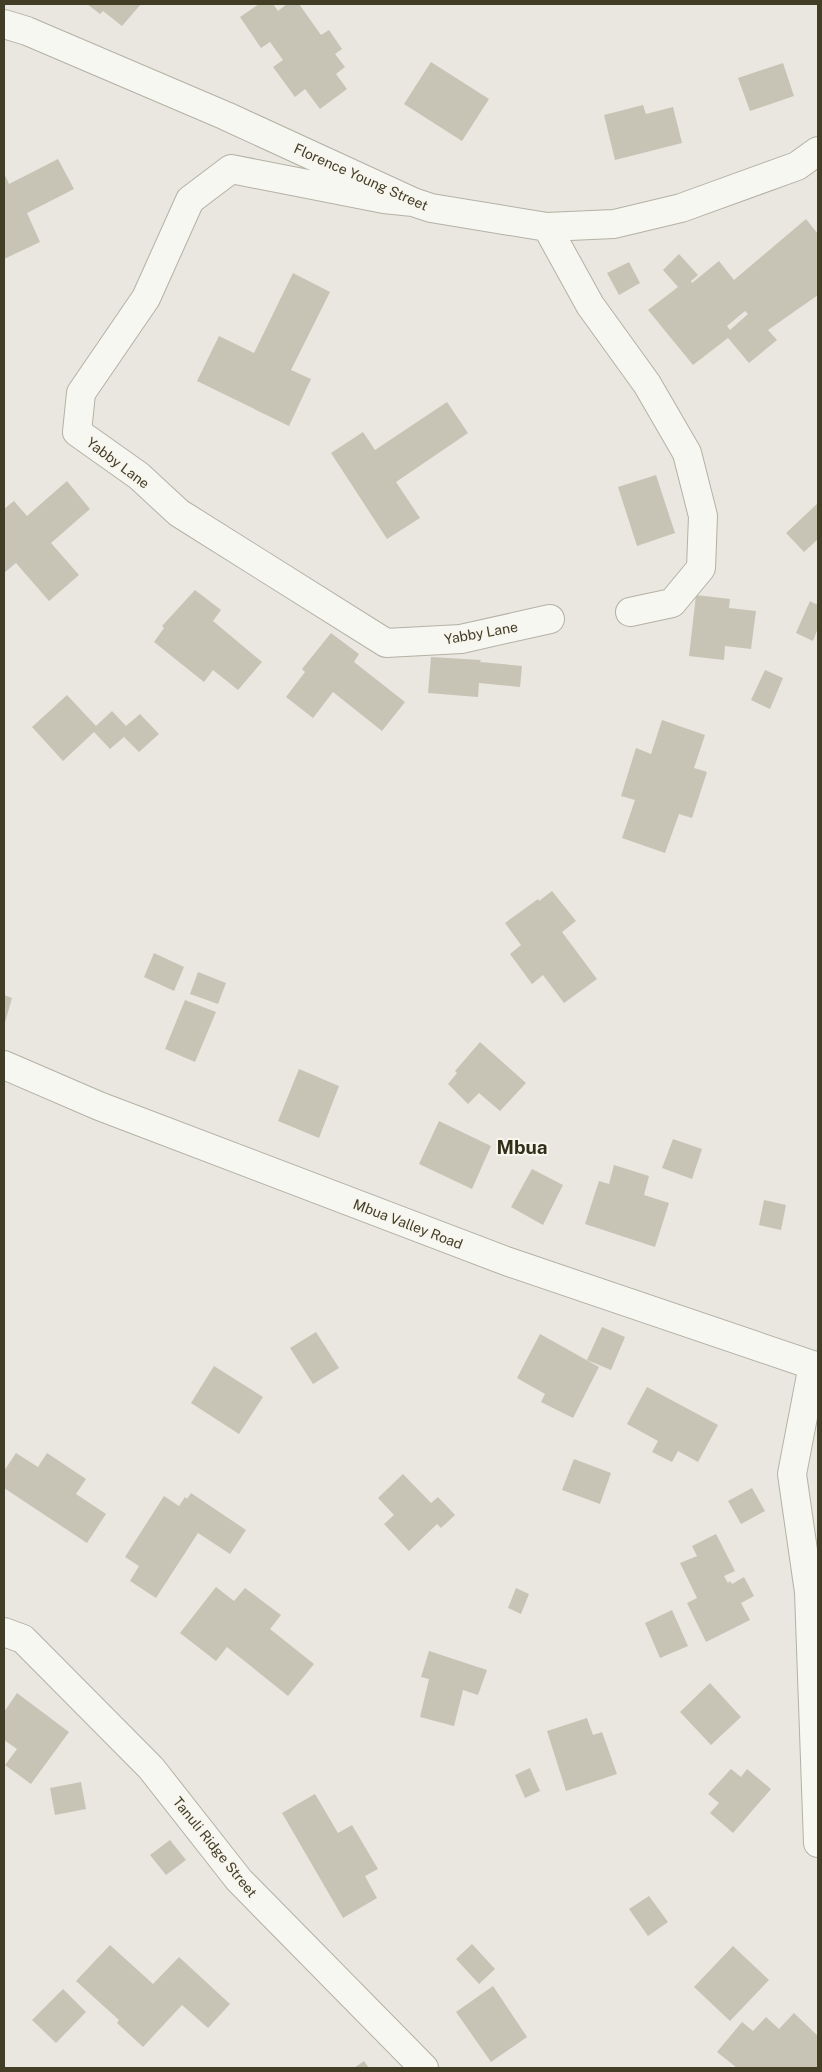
<svg xmlns="http://www.w3.org/2000/svg" width="822" height="2072" font-family="'Public Sans',sans-serif">
	<style>
		.building { fill: #c7c4b6; fill-rule: evenodd }
		.lines { fill: none; stroke-linecap: round; stroke-linejoin: round }
		.minor-casing { stroke: #b4b1a4; stroke-width: 30 }
		.minor { stroke: #f7f7f2; stroke-width: 28 }
		.labels { text-anchor: middle; dominant-baseline: central; stroke-width: 4; stroke-linejoin: round; paint-order: stroke }
		.street-label { font-size: 14px; fill: #423e26; stroke: #f7f5ee }
		.district-label { font-size: 19px; font-weight: bold; fill: #322f19; stroke: #f7f5ee }
	</style>
	<rect width="100%" height="100%" fill="#e9e7df"/>
	<!-- building -->
	<path class="building" d="M87,4h54l-19,22 -19,-15 -3,3z
		M259,4h14l5,7 9,-7h12l22,31 8,-5 13,19 -7,5 10,13 -9,7 11,15 -27,20 -15,-20 -10,8 -22,-30 10,-7 -13,-18 -9,6 -21,-31z
		M431,62l58,37 -27,42 -58,-37z
		M783,63l11,33 -44,15 -12,-33z
		M643,105l3,9 27,-7 9,36 -67,17 -11,-45z
		M58,159l16,30 -47,24 13,29 -36,17v-86l5,11z
		M806,219l12,15v61l-50,35 9,10 -28,23 -21,-25 -35,27 -45,-55 30,-23 -15,-17 16,-16 19,21 -7,6 1,2 27,-22 15,19zM745,311l3,3 -18,16 -3,-4z
		M629,262l11,21 -21,12 -12,-22z
		M293,273l37,19 -39,78 20,9 -22,47 -92,-45 22,-45 35,17z
		M447,402l21,31 -72,49 24,36 -33,21 -56,-86 32,-21 12,18z
		M656,475l19,58 -38,13 -19,-59z
		M67,481l23,28 -39,34 28,32 -30,26 -33,-38 -12,10v-64l10,-8 13,15z
		M818,503v36l-14,13 -18,-19z
		M195,590l26,20 -8,11 49,41 -24,28 -25,-20 -9,12 -50,-40 10,-14 -2,-2z
		M696,595l34,4 -1,9 27,3 -5,38 -26,-3 -1,14 -35,-4z
		M810,601l8,4v23l-5,13 -17,-8z
		M331,633l28,21 -5,8 51,40 -23,29 -49,-39 -20,26 -27,-21 19,-25 -3,-3z
		M431,657l50,3 -1,2 42,4 -2,21 -41,-4 -1,14 -50,-4z
		M765,670l18,8 -13,31 -19,-9z
		M67,695l29,31 16,-15 14,15 14,-12 19,20 -20,18 -15,-15 -14,12 -16,-17 -31,29 -31,-34z
		M662,720l43,15 -11,33 13,4 -15,46 -13,-4 -14,39 -43,-15 13,-38 -14,-4 15,-48 15,6z
		M552,891l24,30 -14,11 35,47 -33,24 -21,-28 -11,9 -22,-30 11,-9 -16,-22 33,-24 1,2z
		M154,953l30,14 -10,24 -30,-14z
		M198,972l28,11 -8,21 -28,-10z
		M4,995l8,3 -8,28z
		M185,1000l31,12 -21,50 -30,-13z
		M480,1042l46,41 -26,28 -21,-18 -11,11 -20,-20 9,-11 -2,-2z
		M299,1069l40,17 -20,52 -41,-17z
		M439,1121l52,25 -19,43 -53,-25z
		M673,1139l29,10 -10,30 -30,-11z
		M614,1165l35,11 -5,19 25,8 -14,44 -70,-23 14,-43 10,3z
		M532,1169l31,16 -20,40 -32,-18z
		M764,1200l22,5 -5,25 -22,-5z
		M602,1327l23,10 -14,33 -24,-10z
		M316,1332l23,36 -26,16 -23,-36z
		M540,1334l59,33 -26,51 -32,-16 4,-8 -28,-16z
		M214,1366l49,31 -24,37 -48,-31z
		M647,1387l71,38 -20,37 -20,-11 -6,11 -20,-10 6,-11 -31,-17z
		M16,1453l22,14 9,-14 39,26 -10,15 30,20 -19,29 -83,-55v-17z
		M574,1459l37,14 -11,31 -38,-14z
		M403,1474l28,29 7,-6 17,18 -14,13 -4,-4 -28,27 -25,-27 10,-9 -16,-17z
		M752,1488l13,23 -24,13 -13,-23z
		M191,1493l55,37 -16,24 -32,-21 -42,65 -26,-17 9,-15 -14,-9 39,-61 15,10 6,-9 2,2z
		M716,1534l19,37 -11,5 4,7 2,-2 2,3 12,-7 10,19 -13,7 9,17 -44,22 -19,-39 10,-5 -17,-35 17,-7 -5,-10z
		M216,1587l18,14 11,-13 36,27 -11,14 44,35 -26,32 -61,-49 -11,14 -36,-28z
		M516,1588l13,6 -8,20 -13,-6z
		M672,1610l16,36 -28,12 -15,-35z
		M429,1651l58,19 -9,25 -15,-5 -9,36 -34,-9 9,-38 -8,-2z
		M710,1683l31,34 -30,28 -31,-33z
		M17,1693l52,39 -38,52 -26,-19 12,-16 -13,-9v-28z
		M587,1718l6,17 9,-3 15,42 -51,17 -19,-60z
		M530,1768l10,23 -15,7 -10,-23z
		M731,1769l10,8 6,-8 24,20 -38,44 -23,-20 9,-10 -11,-9z
		M81,1782l5,27 -31,6 -5,-27z
		M315,1794l23,39 14,-8 26,44 -13,7 12,22 -34,20 -61,-105z
		M170,1840l16,20 -20,15 -16,-20z
		M649,1896l19,26 -20,14 -19,-27z
		M472,1944l23,25 -16,15 -23,-25z
		M110,1945l43,39 26,-27 51,47 -22,24 -26,-23 -39,42 -26,-24 2,-3 -43,-39z
		M733,1946l36,34 -39,41 -36,-34z
		M493,1986l34,51 -36,25 -35,-50z
		M63,1989l23,23 -30,31 -24,-23z
		M794,2013l24,23v32h-81l-20,-16 25,-30 11,9 13,-14 13,12z
		M364,2061l5,7h-15z"/>
	<g class="lines">
		<defs>
			<path id="minor" d="M4,24l23,7 199,85 187,86 18,6 116,19 67,-3 67,-16 116,-42 21,-15
				M413,202l-29,-3 -153,-30 -41,31 -44,98 -65,95 -4,39 62,44 40,37 207,130 75,-4 89,-20
				M547,227l43,78 57,79 40,69 16,63 -2,52 -29,35 -42,9
				M4,1065l95,41 407,155 312,106
				M813,1365l-21,109 17,118 9,251
				M4,1632l19,7 128,129 88,112 185,188"/>
		</defs>
		<!-- minor casing -->
		<use href="#minor" class="minor-casing"/>
		<!-- minor -->
		<use href="#minor" class="minor"/>
	</g>
	<g class="labels">
		<!-- street labels -->
		<g class="street-label">
			<text transform="translate(361 177) rotate(24)">Florence Young Street</text>
			<text transform="translate(118 463) rotate(37)">Yabby Lane</text>
			<text transform="translate(481 633) rotate(-10)">Yabby Lane</text>
			<text transform="translate(408 1224) rotate(21)">Mbua Valley Road</text>
			<text transform="translate(215 1847) rotate(51)">Tanuli Ridge Street</text>
		</g>
		<!-- district labels -->
		<g class="district-label">
			<text x="522" y="1147">Mbua</text>
		</g>
	</g>
	<!-- border -->
	<rect width="822" height="2072" fill="none" stroke="#423e26" stroke-width="10"/>
</svg>
